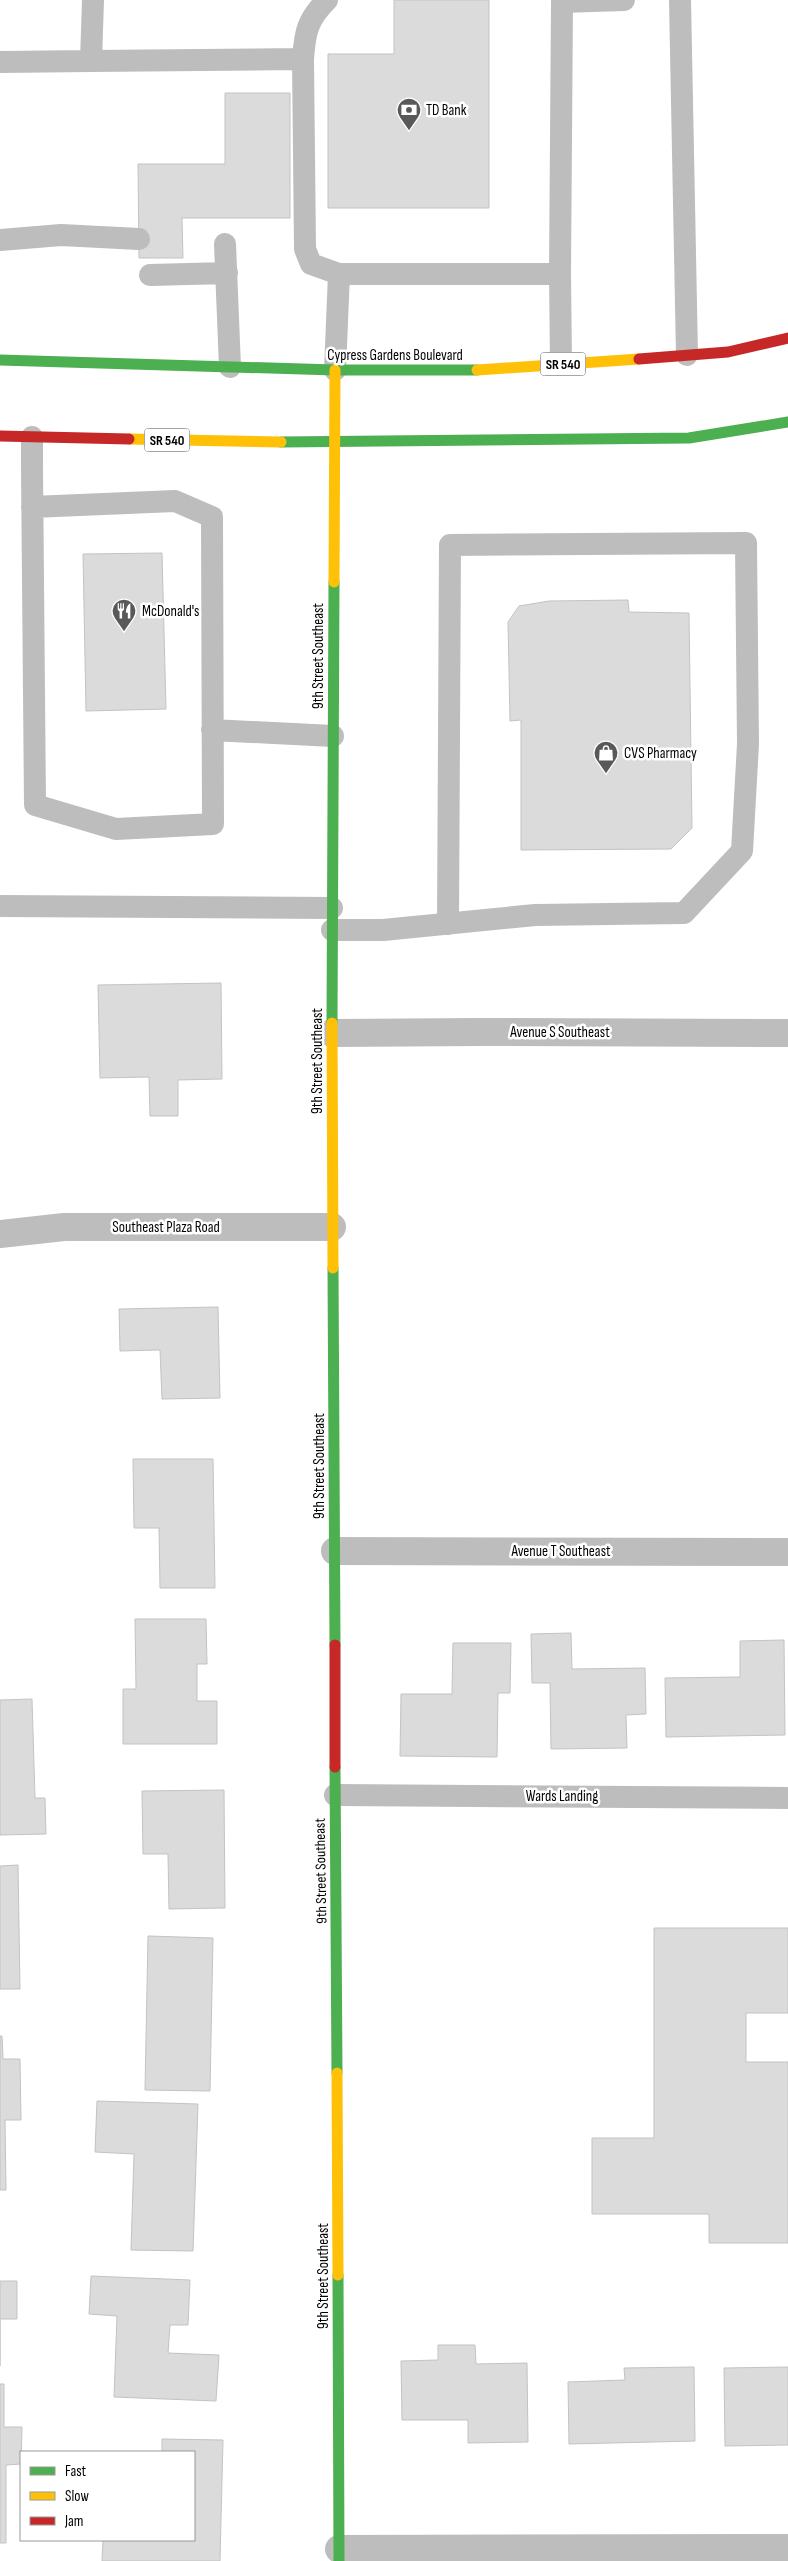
<svg xmlns="http://www.w3.org/2000/svg" width="788" height="2561" font-family="'Sofia Sans Condensed',sans-serif">
	<style>
		.building { fill: #dbdbdb; stroke: #c3c3c3 }
		.lines { fill: none; stroke-linecap: round; stroke-linejoin: round }
		.lane { stroke: #bdbdbd; stroke-width: 22 }
		.street { stroke: #bdbdbd; stroke-width: 28 }
		.fast { stroke: #4caf50; stroke-width: 11 }
		.slow { stroke: #ffc107; stroke-width: 11 }
		.jam { stroke: #c62828; stroke-width: 11 }
		.labels { text-anchor: middle; dominant-baseline: central; stroke-width: 5; stroke-linejoin: round; paint-order: stroke }
		.shield { fill: #fff; stroke: #4c4c4c; stroke-width: 1 }
		.shield-label { font-size: 14px; font-weight: bold; fill: #000 }
		.poi-label { font-size: 15px; fill: #000; stroke: #fff; text-anchor: start }
		.street-label { font-size: 15px; fill: #000; stroke: #fff }
	</style>
	<rect width="100%" height="100%" fill="#fff"/>
	<!-- building -->
	<path class="building" d="M394,0h95v208h-161v-154h66z
		M225,93h65v125h-108l1,40h-44l-1,-94h87z
		M162,553l4,156 -80,2 -3,-157z
		M628,600l1,12 60,1 3,215 -21,21 -150,1v-130l-11,1 -2,-99 11,-16 30,-5z
		M221,983l1,96 -44,1v36h-28l-1,-39 -49,1 -2,-93z
		M218,1307l2,91 -58,1 -2,-49 -40,1 -1,-42z
		M133,1459h80l2,129h-55l-1,-60h-25z
		M135,1619h71l1,45h-10v37h20v43h-94v-55h13z
		M571,1633l1,36 73,-1 1,46 -20,1 1,33 -76,1 -1,-66h-18l-1,-49z
		M784,1640l1,95 -119,2 -1,-59 75,-1v-36z
		M453,1643h58l-1,50h-12l-1,64 -97,-1 1,-62h51z
		M32,1699l3,99h10l1,36 -46,1v-135z
		M224,1790l1,118 -56,1 -1,-55h-25l-1,-63z
		M18,1865l2,124h-20v-123z
		M654,1928h134v85h-42v49h42v181h-79v-29h-117v-76h62z
		M148,1936l65,2 -3,153 -65,-1z
		M0,2036h2l1,23h17l1,61h-16l1,70h-6z
		M97,2101l101,3 -5,147 -62,-1 3,-96 -39,-2z
		M91,2276l99,4 -2,45h-18l-2,28 51,2 -3,46 -102,-4 3,-81 -28,-2z
		M0,2281h17v38h-17v47z
		M438,2345h37l1,19 51,-1 1,79 -60,1v-23h-66l-1,-59 37,-1z
		M694,2367l1,74 -126,3 -1,-62 57,-2 -1,-12z
		M788,2367v78l-63,1 -1,-78z
		M0,2384h4v43h18l-1,37 -15,1v78h-6z
		M162,2439l61,1 -3,121h-118l1,-21h91v-88h-32z"/>
	<g class="lines">
		<!-- lane -->
		<path class="lane" d="M327,0c-20,20 -22,32 -24,59l2,190 6,15 28,10
			M680,0l7,355
			M91,61l212,-2
			M0,62l91,-1 2,-61
			M0,240l61,-5 78,4
			M225,244l5,123
			M560,274l2,-272 62,-2
			M150,275l77,-2
			M335,370l4,-96h221l1,90
			M32,437v31l3,337 81,24 97,-5 -1,-307 -37,-16 -143,6
			M212,730l121,6
			M0,906l332,2
			M332,930h51l152,-15 149,-2 58,-62 6,-107 -2,-201 -296,2 -2,379
			M335,1795l453,3"/>
		<!-- street -->
		<path class="street" d="M332,1033l148,-1 308,1
			M0,1234l64,-7h268
			M335,1551l453,1
			M339,2549l449,-1"/>
		<!-- fast -->
		<path class="fast" d="M0,360l335,10h142
			M281,442l408,-4 99,-16
			M332,1023l2,-441
			M333,1268l2,377
			M335,1767l2,306
			M338,2275l1,286"/>
		<!-- slow -->
		<path class="slow" d="M477,370l162,-11
			M129,439l152,3
			M334,582l1,-212
			M332,1023l1,245
			M337,2073l1,202"/>
		<!-- jam -->
		<path class="jam" d="M639,359l89,-7 60,-14
			M0,436l129,3
			M335,1645v122"/>
	</g>
	<!-- icons -->
	<defs>
		<symbol id="bank-pin" viewBox="-11 -11 22 30"><path d="M0 17L-7.5 6A9.5 9.5 0 1 1 7.5 6Z" fill="#595959" stroke="#fff"/><path d="M-6-4H6V4H-6ZM0-2.3a2.3 2.3 0 1 0 0 4.6a2.3 2.3 0 1 0 0-4.6Z" fill="#fff"/></symbol>
		<symbol id="restaurant-pin" viewBox="-11 -11 22 30"><path d="M0 17L-7.5 6A9.5 9.5 0 1 1 7.5 6Z" fill="#595959" stroke="#fff"/><path d="M-5-6h1v4h1v-4h1v4h1v-4h1v5L-1.5 .5V6h-2V.5L-5-1ZM5-6V6H3V1.5H1.5Q1.5-4 5-6Z" fill="#fff"/></symbol>
		<symbol id="shop-pin" viewBox="-11 -11 22 30"><path d="M0 17L-7.5 6A9.5 9.5 0 1 1 7.5 6Z" fill="#595959" stroke="#fff"/><path d="M-5-2.5h2.3a2.7 3.5 0 0 1 5.4 0H5L5.5 6h-11ZM-1.5-2.5h3a1.5 2.3 0 0 0-3 0Z" fill="#fff"/></symbol>
	</defs>
	<g fill-rule="evenodd">
		<use href="#bank-pin" x="395" y="96" width="28" height="38"/>
		<use href="#restaurant-pin" x="110" y="597" width="28" height="38"/>
		<use href="#shop-pin" x="592" y="739" width="28" height="38"/>
	</g>
	<g class="labels">
		<!-- shield labels -->
		<g class="shield">
			<rect x="540.5" y="352.5" width="45" height="23" rx="4"/>
			<rect x="144.5" y="428.5" width="45" height="23" rx="4"/>
		</g>
		<g class="shield-label">
			<text x="563" y="364">SR 540</text>
			<text x="167" y="440">SR 540</text>
		</g>
		<!-- poi labels -->
		<g class="poi-label">
			<text x="426" y="110">TD Bank</text>
			<text x="142" y="611">McDonald's</text>
			<text x="624" y="753">CVS Pharmacy</text>
		</g>
		<!-- street labels -->
		<g class="street-label">
			<text x="395" y="355">Cypress Gardens Boulevard</text>
			<text transform="translate(318 656) rotate(-90)">9th Street Southeast</text>
			<text x="560" y="1032">Avenue S Southeast</text>
			<text transform="translate(317 1061) rotate(-90)">9th Street Southeast</text>
			<text x="166" y="1227">Southeast Plaza Road</text>
			<text transform="translate(319 1466) rotate(-90)">9th Street Southeast</text>
			<text x="561" y="1551">Avenue T Southeast</text>
			<text x="562" y="1796">Wards Landing</text>
			<text transform="translate(321 1871) rotate(-91)">9th Street Southeast</text>
			<text transform="translate(323 2276) rotate(-90)">9th Street Southeast</text>
		</g>
	</g>
	<!-- legend -->
	<rect x="20" y="2451" width="175" height="90" fill="#ffffff" stroke="#999999"/>
	<rect x="30" y="2467" width="25" height="8" fill="#4caf50" stroke="#999999"/>
	<text x="65" y="2476" font-size="15" fill="#000000">Fast</text>
	<rect x="30" y="2492" width="25" height="8" fill="#ffc107" stroke="#999999"/>
	<text x="65" y="2501" font-size="15" fill="#000000">Slow</text>
	<rect x="30" y="2517" width="25" height="8" fill="#c62828" stroke="#999999"/>
	<text x="65" y="2526" font-size="15" fill="#000000">Jam</text>
</svg>
